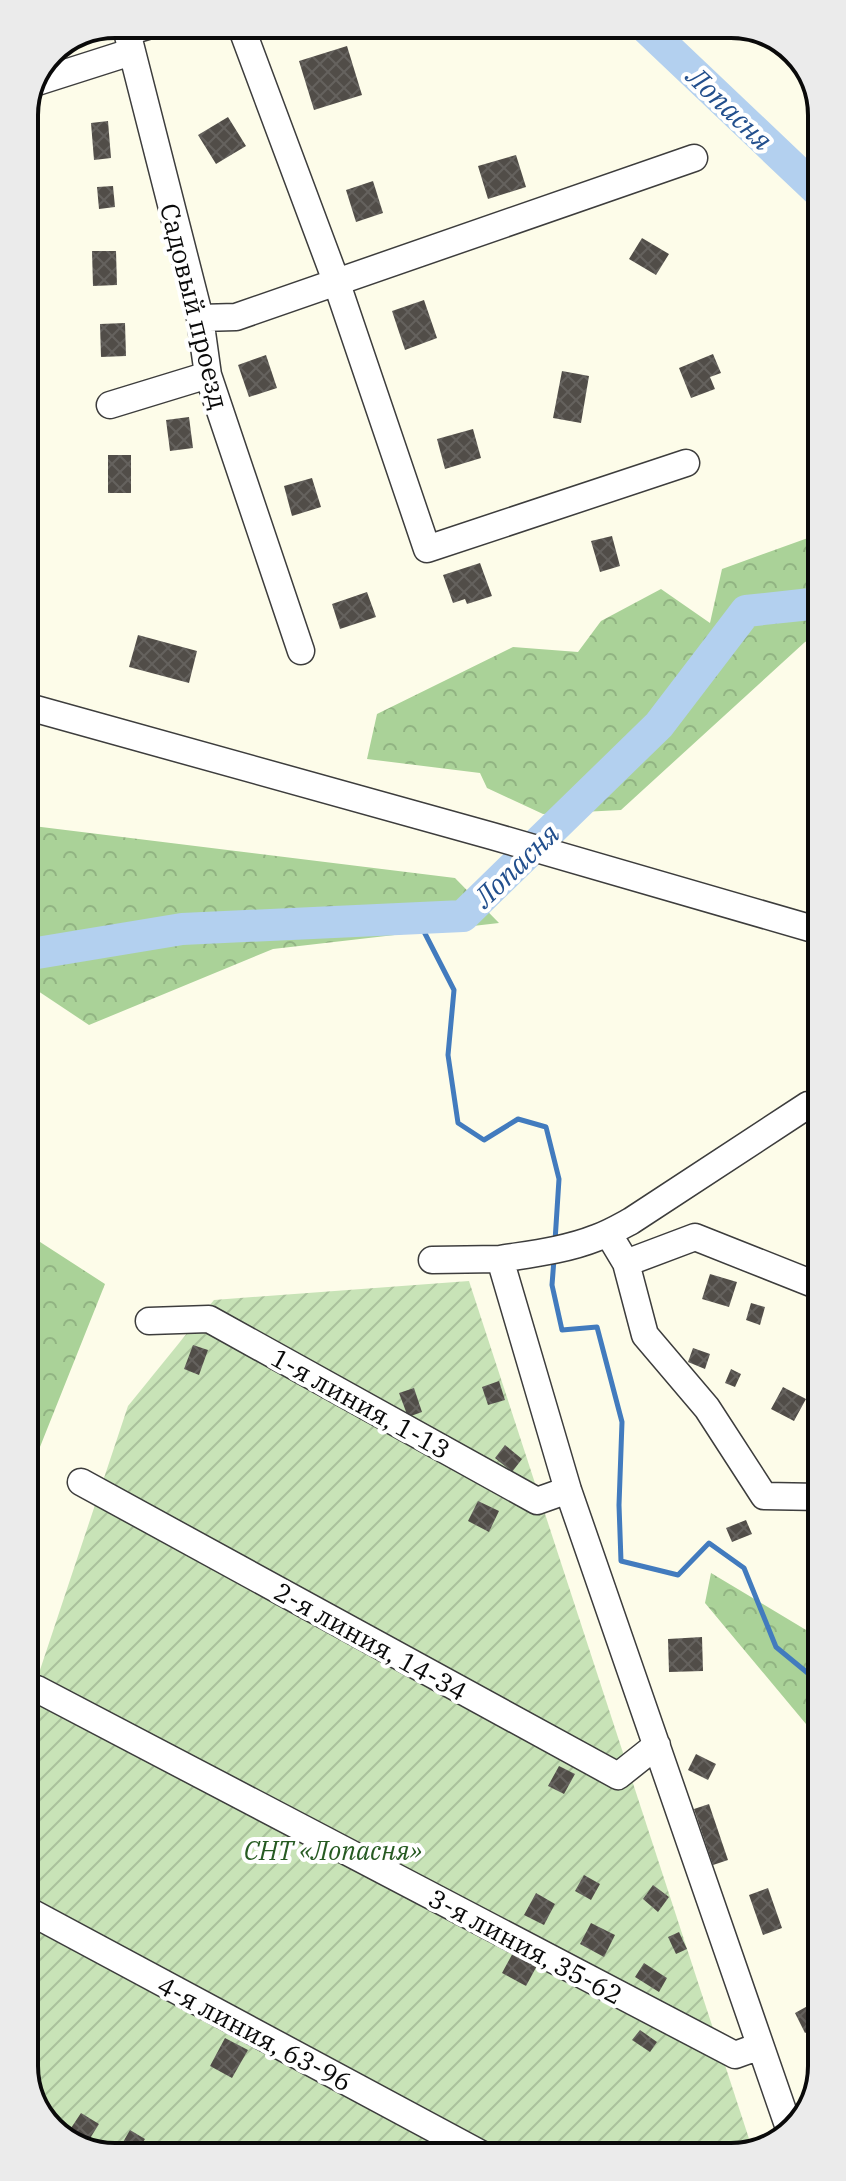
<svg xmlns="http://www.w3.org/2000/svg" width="846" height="2181" font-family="'IBM Plex Serif',serif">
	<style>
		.forest { fill: url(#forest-crowns) }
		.garden { fill: url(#garden-furrows) }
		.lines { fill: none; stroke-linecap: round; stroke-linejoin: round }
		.stream { stroke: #427bbe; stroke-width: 5 }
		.river { stroke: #b3d0ef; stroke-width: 32 }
		.building { fill: url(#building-cross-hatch) }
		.minor-casing { stroke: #3d3d3d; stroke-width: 29 }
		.minor { stroke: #fff; stroke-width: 26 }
		.labels { text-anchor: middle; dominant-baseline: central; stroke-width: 8; stroke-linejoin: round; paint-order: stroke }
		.street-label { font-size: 26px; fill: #0a0a0a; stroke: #fff }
		.park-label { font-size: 26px; font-style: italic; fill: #265a22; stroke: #fff }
		.water-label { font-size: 28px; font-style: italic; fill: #224f8d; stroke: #fff }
		.rim { fill: none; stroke: #0a0a0a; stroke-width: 4 }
	</style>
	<defs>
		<pattern id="forest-crowns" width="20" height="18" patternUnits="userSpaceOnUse" patternTransform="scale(2)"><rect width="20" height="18" fill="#aad298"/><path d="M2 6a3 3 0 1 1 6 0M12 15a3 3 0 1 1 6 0" fill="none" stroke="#91b382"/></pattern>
		<pattern id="garden-furrows" width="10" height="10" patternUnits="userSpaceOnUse" patternTransform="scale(2)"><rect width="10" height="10" fill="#c8e3b7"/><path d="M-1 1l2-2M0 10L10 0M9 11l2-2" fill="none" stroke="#aac19c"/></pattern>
		<pattern id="building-cross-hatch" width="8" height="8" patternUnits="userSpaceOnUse" patternTransform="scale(2)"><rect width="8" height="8" fill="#514d48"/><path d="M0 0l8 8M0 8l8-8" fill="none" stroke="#65625e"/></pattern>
	</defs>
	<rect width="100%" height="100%" fill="#fdfce9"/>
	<!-- forest -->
	<path class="forest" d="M819,534l1,102 -15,6 -184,168 -78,4 -56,-26 -7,-15 -113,-14 10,-45 136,-67 65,5 23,-31 60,-32 49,34 12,-54z
		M25,825l430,53 44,45 -226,26 -184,76 -63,-42 -1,-91 5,-4 -5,-37z
		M37,1240l68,44 -79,198v-235z
		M711,1573l110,66v103l-116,-139z"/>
	<!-- garden -->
	<path class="garden" d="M469,1281l285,873 -645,3 -54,-22 -28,-45v-381l101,-303 86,-106z"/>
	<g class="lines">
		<!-- stream -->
		<path class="stream" d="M417,918l37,72 -6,65 10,68 26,17 34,-21 28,8 13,52 -4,62
			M554,1259l-2,26 10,45 35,-3 25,95 -3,83 2,56 57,14 31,-32 35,25 32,79 45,37"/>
		<!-- river -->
		<path class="river" d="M642,24l177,168
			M25,955l157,-26 281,-13 196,-191 87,-114 74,-8"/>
	</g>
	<!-- building -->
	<path class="building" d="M347,46l15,49 -48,15 -15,-49z
		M228,117l18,29 -30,18 -18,-29z
		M108,121l3,37 -17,2 -3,-37z
		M516,155l10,32 -38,12 -10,-33z
		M373,181l10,32 -27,9 -10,-32z
		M113,186l2,21 -16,2 -2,-22z
		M642,238l27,16 -13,21 -27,-16z
		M92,251h24l1,34 -24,1z
		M424,300l13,38 -32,12 -13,-39z
		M125,323l1,33 -25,1 -1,-33z
		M713,354l8,19 -11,4 5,12 -24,9 -12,-30z
		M266,355l11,33 -28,9 -11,-32z
		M562,371l27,5 -8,47 -28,-5z
		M189,417l4,31 -23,3 -4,-31z
		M473,429l8,29 -36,11 -8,-30z
		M108,455h23v38h-23z
		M312,478l9,29 -29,9 -8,-30z
		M612,536l8,30 -20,6 -9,-31z
		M480,563l12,33 -25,8 -2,-5 -12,4 -10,-28z
		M367,592l9,25 -36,12 -8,-25z
		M138,635l59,16 -8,32 -60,-16z
		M710,1274l27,8 -8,25 -27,-8z
		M751,1303l14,4 -5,18 -14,-5z
		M193,1345l15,5 -9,25 -15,-6z
		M693,1348l17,6 -5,15 -17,-7z
		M731,1369l10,5 -6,13 -10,-4z
		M499,1381l6,19 -17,5 -6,-18z
		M783,1387l23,12 -12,22 -23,-12z
		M414,1388l8,24 -14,5 -9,-24z
		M505,1445l17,14 -10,13 -17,-14z
		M478,1501l21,10 -10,21 -21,-11z
		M746,1520l6,14 -20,8 -6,-14z
		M702,1637l1,34 -34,1 -1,-33z
		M696,1754l20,10 -8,16 -20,-10z
		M559,1766l16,8 -11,20 -16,-8z
		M709,1804l19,56 -15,5 -19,-56z
		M584,1875l16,9 -9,16 -16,-9z
		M653,1885l16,12 -11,15 -15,-13z
		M768,1888l14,40 -19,7 -14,-40z
		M536,1893l19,11 -11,21 -20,-10z
		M591,1923l24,12 -11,22 -24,-13z
		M679,1932l8,17 -11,5 -8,-17z
		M515,1949l24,13 -13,24 -24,-13z
		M644,1963l23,15 -8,14 -24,-15z
		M822,1998v25l-17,10 -10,-20z
		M640,2030l17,12 -7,10 -18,-12z
		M225,2038l23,12 -16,28 -22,-12z
		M81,2113l18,11 -10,16 -18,-12z
		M130,2130l15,9 -11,18 -15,-8z"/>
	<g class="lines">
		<defs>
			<path id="minor" d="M125,24l75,294 8,57 93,276
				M240,24l96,257 91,268 259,-86
				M127,32l27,-8
				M37,82l94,-30
				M200,318l36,-1 458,-159
				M110,405l98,-30
				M25,706l467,130 328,95
				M608,1233l18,30 19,72 62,73 57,88 57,1
				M432,1260l68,-1
				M626,1263l69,-26 126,50
				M149,1321l60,-2 328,182 31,-11
				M81,1482l537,294 39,-31
				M37,1689l698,366 25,-9
				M27,1910l456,245
				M790,2131l-222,-641 -68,-231c31,-5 66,-9 96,-21 12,-4 24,-11 35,-17l177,-116h12"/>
		</defs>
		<!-- minor casing -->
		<use href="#minor" class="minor-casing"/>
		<!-- minor -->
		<use href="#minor" class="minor"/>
	</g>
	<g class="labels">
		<!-- street labels -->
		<g class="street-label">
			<text transform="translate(195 306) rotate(76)">Садовый проезд</text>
			<text transform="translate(361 1403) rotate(29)">1-я линия, 1-13</text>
			<text transform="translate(371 1641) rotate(29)">2-я линия, 14-34</text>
			<text transform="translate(526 1946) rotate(28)">3-я линия, 35-62</text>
			<text transform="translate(255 2033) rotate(28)">4-я линия, 63-96</text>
		</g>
		<!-- park labels -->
		<g class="park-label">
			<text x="333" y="1850">СНТ «Лопасня»</text>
		</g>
		<!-- water labels -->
		<g class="water-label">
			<text transform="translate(730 108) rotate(44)">Лопасня</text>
			<text transform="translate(516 865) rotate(-44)">Лопасня</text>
		</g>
	</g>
	<!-- crop -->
	<path d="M0 0H846V2181H0ZM115 38H731A77 77 0 0 1 808 115V2066A77 77 0 0 1 731 2143H115A77 77 0 0 1 38 2066V115A77 77 0 0 1 115 38Z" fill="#ebebeb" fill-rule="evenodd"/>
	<path class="rim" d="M115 38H731A77 77 0 0 1 808 115V2066A77 77 0 0 1 731 2143H115A77 77 0 0 1 38 2066V115A77 77 0 0 1 115 38Z"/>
</svg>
